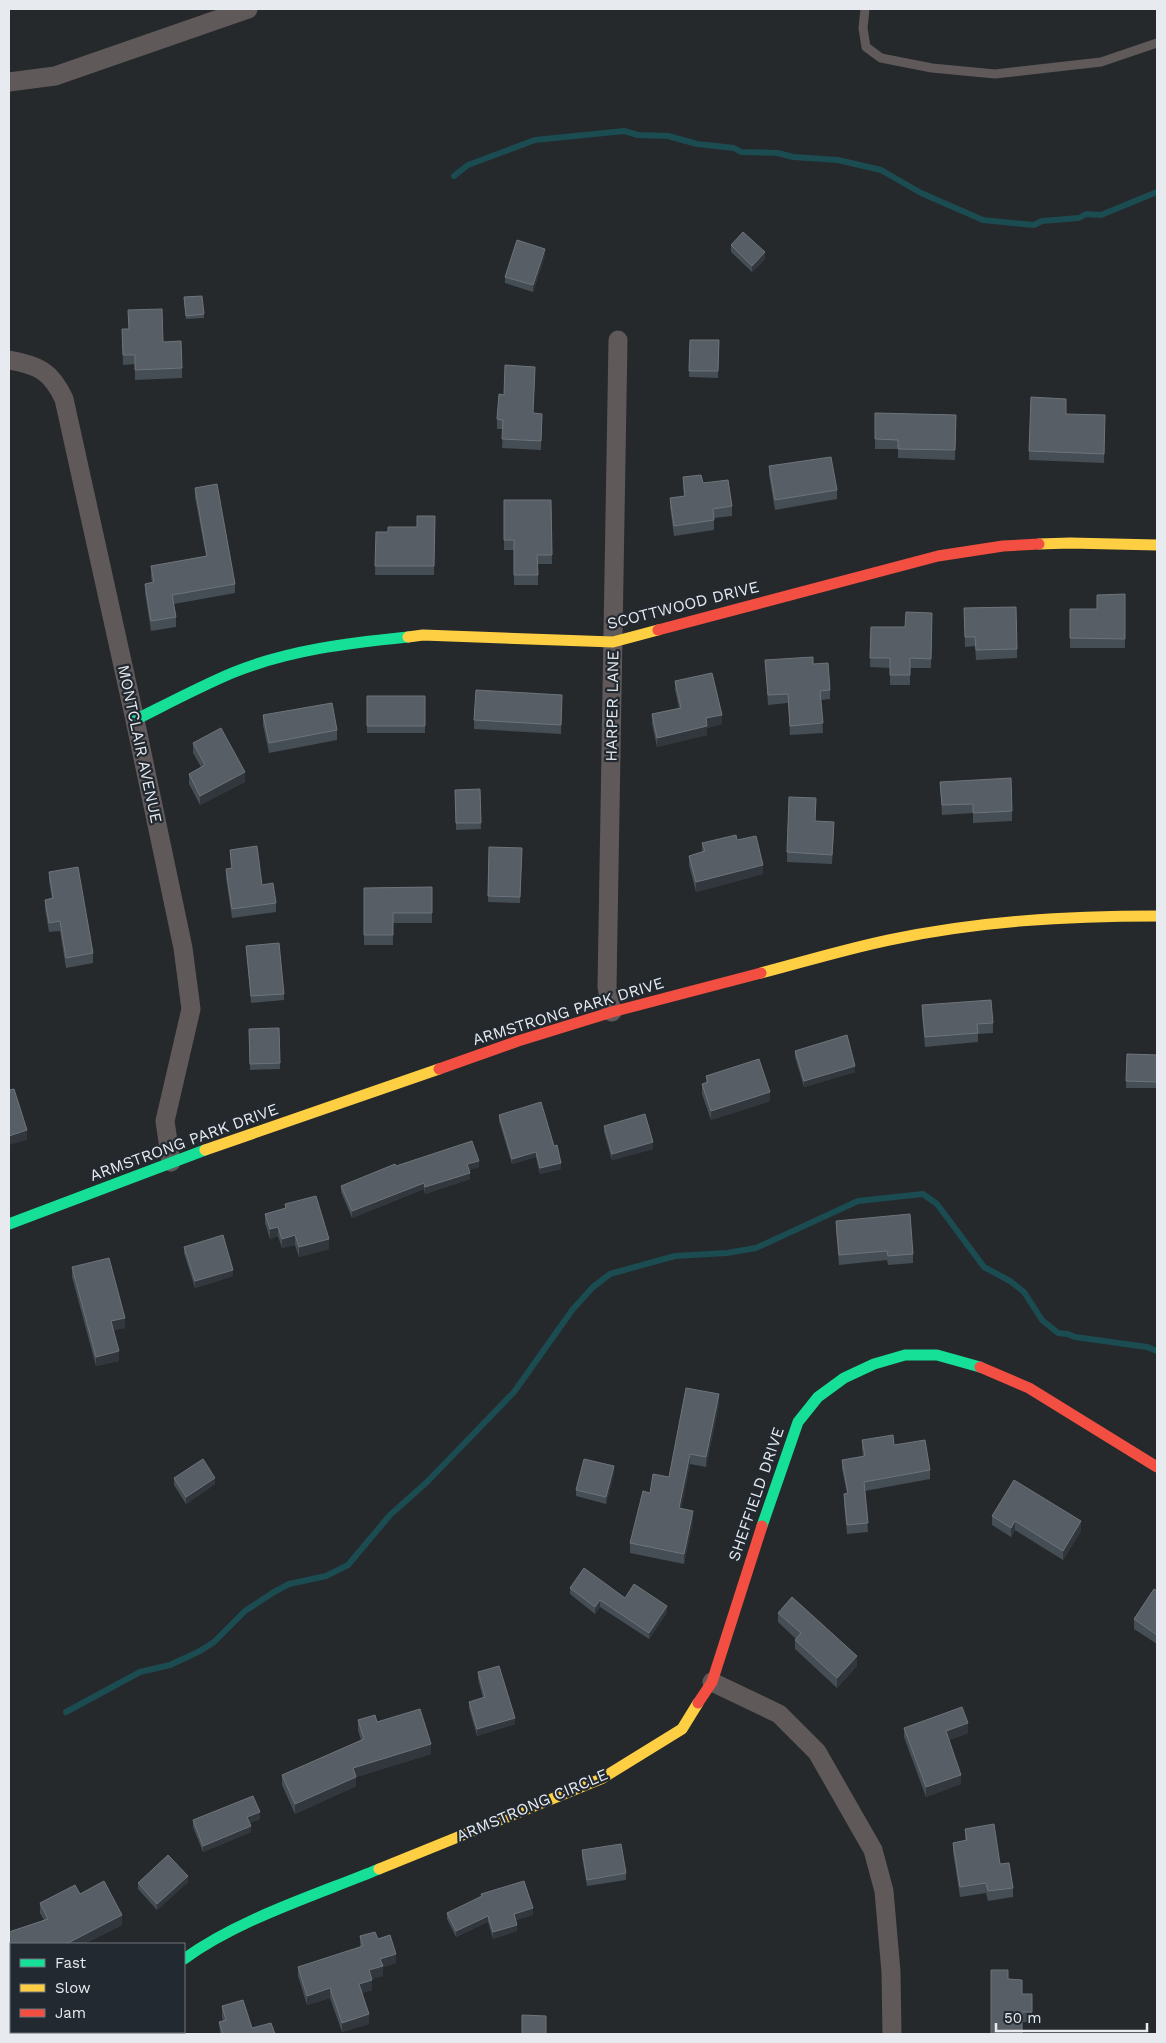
<svg xmlns="http://www.w3.org/2000/svg" width="1166" height="2043" font-family="'Work Sans',sans-serif">
	<style>
		.lines { fill: none; stroke-linecap: round; stroke-linejoin: round }
		.stream { stroke: #1a4c51; stroke-width: 6 }
		.lane { stroke: #60595a; stroke-width: 9 }
		.street { stroke: #60595a; stroke-width: 19 }
		.fast { stroke: #16e098; stroke-width: 11 }
		.slow { stroke: #ffcf43; stroke-width: 11 }
		.jam { stroke: #f24e42; stroke-width: 11 }
		.wall { fill: #454d55 }
		.shaded-wall { fill: #31373d }
		.building { fill: #575e65; stroke: #6d747b }
		.labels { text-anchor: middle; dominant-baseline: central; stroke-width: 4.5; stroke-linejoin: round; paint-order: stroke }
		.street-label { font-size: 16px; fill: #e7ebf0; stroke: #222930 }
	</style>
	<rect width="100%" height="100%" fill="#26292c"/>
	<g class="lines">
		<!-- stream -->
		<path class="stream" d="M454,176l14,-11 67,-25 89,-9 14,4 30,1 29,8 37,4 7,4 37,1 15,4 45,3 43,10 40,23 62,27 51,5 8,-4 37,-3 7,-4 15,1 56,-23
			M66,1712l74,-40 30,-7 30,-14 14,-9 31,-31 29,-19 15,-8 37,-8 22,-11 42,-50 37,-33 87,-90 59,-83 20,-22 17,-13 65,-18 52,-3 29,-5 102,-47 65,-7 14,10 47,63 26,14 14,11 18,28 16,13 10,1 7,3 72,10 10,4"/>
		<!-- lane -->
		<path class="lane" d="M865,9l-2,19 3,19 15,11 51,10 63,6 106,-12 56,-19"/>
		<!-- street -->
		<path class="street" d="M9,82l46,-6 193,-67
			M9,360c29,5 42,11 55,39l71,321 48,228 8,61 -26,112 6,41
			M612,1012l-5,-25 11,-647
			M712,1682l67,32 38,38 56,98 11,41 7,81 1,62
			M157,2032v2
			M102,2034l3,-2"/>
		<!-- fast -->
		<path class="fast" d="M135,720c32,-16 64,-33 97,-47 56,-23 116,-30 176,-36
			M9,1224l196,-74
			M762,1526l36,-104 20,-25 26,-19 30,-14 31,-9h32l43,12
			M184,1959c55,-40 132,-64 195,-90"/>
		<!-- slow -->
		<path class="slow" d="M1039,544l31,-1 87,2
			M408,637l15,-2 190,7 45,-12
			M761,973c42,-11 85,-24 128,-33 89,-19 178,-24 268,-24
			M205,1150l234,-81
			M379,1869l222,-90 81,-50 16,-26"/>
		<!-- jam -->
		<path class="jam" d="M658,630l280,-74 65,-10 36,-2
			M439,1069l79,-28 94,-29 149,-39
			M980,1367l49,21 128,79
			M698,1703l14,-21 50,-156"/>
	</g>
	<!-- wall -->
	<path class="wall" d="M731,245l34,14 -13,13 -21,-20z
		M545,255l-12,37 -28,-9v-6z
		M184,301l20,13v4l-18,1z
		M128,310l35,32 19,26v10l-47,2v-16l-12,1 -1,-36h7z
		M690,340h29l-1,38 -29,-1z
		M535,376l-2,37 9,10 -1,27 -39,-2 1,-19h-6v-10l7,-24z
		M875,413l81,2 -1,45 -57,-2v-9h-23z
		M1066,414l39,11 -1,38 -75,-3v-9z
		M769,466l68,24v9l-62,11 -6,-35z
		M683,477l20,6 29,23v10l-18,2v12l-40,6 -4,-29v-9l14,-2 -1,-9z
		M195,488l40,96v9l-61,11 2,13v10l-25,4 -6,-38v-9l7,-2 -1,-6v-10l55,-10 -11,-59z
		M504,500h47l1,64h-14v21h-24v-35h-10z
		M435,516l-1,59h-59l1,-43h12l29,-5z
		M1125,594v54h-55v-39h27z
		M964,608l53,41v9l-41,2 -1,-14 -10,1z
		M932,613l-1,55h-21v17h-20v-17l-20,-1 1,-40h34z
		M765,660l48,4 17,26v9l-9,1 2,33 -33,2 -2,-32 -20,2z
		M675,681l47,43 -15,4v7l-50,12 -5,-23v-10l27,-6 -4,-18z
		M367,696h58v37h-58z
		M562,704l-1,30 -87,-5v-9z
		M263,715l74,15v10l-68,13 -6,-28z
		M193,743l52,39 -45,23 -11,-21v-10l12,-7 -8,-14z
		M940,782l72,29v10l-39,2v-10l-31,2z
		M480,789l1,40 -25,1 -1,-40z
		M816,821l18,10 -2,33 -45,-2v-10z
		M737,840l26,34 -67,18 -7,-27v-9l13,-4v-9z
		M489,847l33,1 -2,55 -32,-1z
		M230,850l32,35 14,18v9l-44,6 -6,-40v-9l5,-1z
		M49,872l44,81v10l-27,5 -6,-37 -11,1 -4,-23v-9l7,-2 -3,-17z
		M432,887v36h-39v22h-29v-57z
		M246,946l38,48v6l-33,3z
		M922,1005l71,18v10l-15,1v8l-53,5 -3,-32z
		M279,1028l1,41 -30,1 -1,-41z
		M795,1051l60,21 -51,15 -9,-30z
		M1127,1054l30,1v33h-31z
		M706,1076l64,25 -59,19 -9,-26v-10l4,-1z
		M499,1115l62,54 -21,5 -4,-17 -24,7 -13,-43z
		M604,1126l49,23 -41,11 -8,-28z
		M396,1166l83,1 -10,3 1,9 -45,15 -1,-5 -72,29 -11,-26v-6z
		M285,1204l44,45 -30,8 -4,-12 -13,3 -4,-12 -8,3 -5,-16v-9l20,-6z
		M836,1221l77,33v9l-25,2 -1,-5 -48,5 -3,-34z
		M184,1247l49,29 -38,12 -11,-35z
		M72,1267l53,61 -12,2 6,31 -23,5 -24,-89z
		M719,1404l-13,63 -16,-3 -9,44 12,12 -9,44 -54,-11v-10l20,-50 19,-16z
		M862,1440l32,5 36,25v9l-65,12 3,41 -21,2 -3,-31v-9l3,-1 -5,-24v-9l21,-3 -1,-8z
		M614,1473l-8,31 -30,-8v-6z
		M174,1478l41,6 -29,20 -12,-19z
		M992,1516l89,15 -18,29 -48,-30 -4,7 -19,-12z
		M570,1588l55,10 42,14 -18,27 -49,-32 -5,7 -25,-20z
		M1157,1591v53l-23,-15v-10z
		M778,1613l79,53 -20,22 -42,-39v-9l1,-1 -18,-17z
		M478,1672l37,52 -38,12 -8,-28v-6l14,-4 -5,-19z
		M358,1720l19,2 54,32 -75,23v9l-61,28 -13,-29v-10l79,-35 -3,-10z
		M904,1728l64,5 -19,7 12,44 -35,13 -22,-60z
		M260,1819l-10,4 1,9 -48,20 -10,-25v-7z
		M965,1829l35,35 13,24v9l-25,4 -2,-8 -26,4 -7,-45v-9l12,-2z
		M582,1850l44,23v7l-39,6 -5,-29z
		M104,1881l18,34v10l-38,19h-73v41l-2,1v-54l35,-12 -4,-7v-10l35,-18 5,9z
		M188,1882l-31,28 -19,-21v-6z
		M481,1894l52,21 -17,5 1,11 -24,8 -5,-17 -32,15 -9,-18v-6l34,-16z
		M360,1936l18,3 18,24 -13,4v9l-12,3 1,11 -10,3 7,31 -27,8 -12,-34 -23,7 -9,-29v-9l62,-20z
		M1008,1979l14,15h10v28h-10z
		M222,2006l30,22 23,6h-55l-1,-12 4,-1 -1,-5z"/>
	<!-- shaded-wall -->
	<path class="shaded-wall" d="M545,249v6l-12,37v-7z
		M765,252v7l-13,13v-6z
		M722,715v9l-15,4v7l-50,12v-9l49,-20z
		M245,772v10l-45,23v-9z
		M763,865v9l-67,18v-10z
		M855,1066v6l-51,15v-6z
		M770,1092v9l-59,19v-9z
		M27,1130v10l-18,5v-9z
		M653,1142v7l-41,11v-6z
		M536,1152v5l-24,7v-5z
		M479,1161v6l-12,4v-7z
		M561,1163v6l-21,5v-6z
		M470,1173v6l-45,15v-7z
		M424,1183v6l-72,29v-7z
		M278,1227v9l-8,3v-10z
		M295,1235v10l-13,3v-9z
		M329,1239v10l-30,8v-10z
		M233,1270v6l-38,12v-7z
		M125,1318v10l-14,3v-10z
		M119,1351v10l-23,5v-9z
		M719,1394v10l-13,63v-10z
		M690,1454v10l-11,54v-10z
		M614,1466v7l-8,31v-7z
		M215,1478v6l-29,20v-7z
		M693,1511v9l-9,44v-10z
		M1015,1521v9l-4,7v-9z
		M1081,1521v10l-18,29v-9z
		M600,1600v7l-5,7v-7z
		M667,1606v6l-18,27v-6z
		M857,1656v10l-20,22v-10z
		M515,1718v6l-38,12v-7z
		M968,1723v10l-22,8v-10z
		M431,1744v10l-78,24v-10z
		M961,1775v9l-35,13v-10z
		M356,1777v9l-61,28v-10z
		M260,1812v7l-13,5v-7z
		M251,1826v6l-48,20v-6z
		M188,1876v6l-31,28v-6z
		M533,1908v7l-19,6v-7z
		M122,1915v10l-38,19h-18z
		M488,1916v6l-32,15v-6z
		M517,1925v6l-24,8v-7z
		M396,1954v9l-13,4v9l-14,4v-10l11,-11z
		M11,1975v10l-2,1v-10z
		M372,1980v10l-13,4v-10z
		M330,1988v10l-23,7v-9z
		M369,2014v10l-27,8v-9z"/>
	<!-- building -->
	<path class="building" d="M743,232l22,20 -13,14 -21,-21z
		M517,240l28,9 -12,36 -28,-8z
		M202,296l2,18 -18,2 -2,-19z
		M162,309l1,33 18,-1 1,27 -47,2v-15h-12l-1,-26h7l-1,-19z
		M690,340h29l-1,31h-29z
		M505,365l30,2 -2,46 9,1 -1,27 -39,-2 1,-19 -6,-1 2,-25 5,1z
		M1031,397l35,2v15l39,1 -1,39 -75,-3z
		M875,413l81,2 -1,35 -57,-1v-9l-23,-1z
		M831,457l6,33 -62,10 -6,-34z
		M701,475l2,8 25,-3 4,26 -19,3 1,11 -40,6 -4,-28 15,-2 -2,-19z
		M217,484l18,100 -63,11 4,22 -25,4 -6,-37 9,-2 -3,-16 56,-10 -12,-68z
		M504,500h47l1,55h-15l1,20h-24v-35h-10z
		M417,516h18l-1,50h-59l1,-34h12v-5h29z
		M1125,594v45l-55,-1v-29h27v-14z
		M1016,607l1,42 -41,1 -1,-13h-10l-1,-29z
		M906,612l26,1 -1,46 -21,-1v17h-20v-17h-20l1,-31h34z
		M813,657v7l15,-1 2,27 -10,1 3,32 -33,3 -2,-32 -20,1 -3,-35z
		M712,673l10,42 -16,3 1,8 -50,12 -5,-24 29,-6 -6,-27z
		M476,690l86,5 -1,30 -87,-5z
		M367,696h58v30h-58z
		M332,703l5,27 -68,13 -6,-28z
		M221,728l24,44 -45,24 -11,-22 16,-9 -12,-22z
		M1011,778l1,33 -39,2v-9l-31,1 -2,-23z
		M480,789l1,34h-25l-1,-33z
		M789,797l27,1 -1,23 19,1 -2,33 -45,-3z
		M736,835l1,5 19,-4 7,29 -67,17 -7,-26 16,-5 -3,-8z
		M257,846l5,39 11,-2 3,20 -44,6 -6,-40 6,-1 -2,-18z
		M489,847l33,1 -2,49 -32,-1z
		M78,867l15,86 -27,5 -6,-37 -11,2 -4,-23 8,-2 -4,-26z
		M432,887v26h-39v22h-29v-47z
		M279,943l5,51 -33,2 -5,-50z
		M991,1000l2,23 -16,1 1,9 -53,4 -3,-32z
		M279,1028l1,35 -30,1 -1,-35z
		M847,1035l8,31 -51,15 -9,-30z
		M1127,1054l30,1v27l-31,-1z
		M759,1059l11,33 -59,19 -9,-27 6,-2 -2,-6z
		M14,1089l13,41 -18,6v-46z
		M541,1102l13,44 3,-1 4,18 -21,5 -4,-16 -24,7 -13,-44z
		M645,1114l8,28 -41,12 -8,-28z
		M472,1141l7,20 -12,3 3,9 -45,14 -1,-4 -72,28 -11,-25 54,-22 1,2z
		M316,1196l13,43 -30,8 -4,-12 -13,4 -4,-12 -8,2 -5,-15 21,-6 -1,-4z
		M910,1214l3,40 -25,2 -1,-5 -48,4 -3,-34z
		M223,1235l10,35 -38,11 -11,-34z
		M109,1258l16,60 -14,3 8,30 -23,6 -24,-90z
		M686,1388l33,6 -13,63 -16,-3 -11,54 14,3 -9,43 -54,-11 13,-52 7,2 3,-19 16,3z
		M893,1435l1,10 31,-5 5,30 -66,12 4,41 -21,2 -3,-31 4,-1 -6,-33 23,-4 -3,-16z
		M203,1459l12,19 -29,19 -12,-19z
		M584,1459l30,7 -8,31 -30,-7z
		M1014,1480l67,41 -18,30 -48,-30 -4,7 -19,-12z
		M584,1568l41,30 9,-14 33,22 -18,27 -49,-33 -5,7 -25,-19z
		M1154,1589l3,2v44l-23,-16z
		M792,1597l65,59 -20,22 -42,-38 6,-7 -23,-20z
		M499,1666l16,52 -38,11 -8,-27 16,-5 -7,-25z
		M962,1707l6,16 -22,8 15,44 -35,12 -22,-59z
		M420,1709l11,35 -78,24 3,9 -61,27 -13,-29 82,-36 -6,-19 17,-5 2,7z
		M253,1796l7,16 -13,5 4,9 -48,20 -10,-26z
		M994,1824l6,40 9,-1 4,25 -25,3 -2,-8 -26,4 -7,-44 14,-3 -2,-11z
		M621,1844l5,29 -39,7 -5,-30z
		M168,1855l20,21 -31,28 -19,-21z
		M104,1881l18,34 -56,29h-55v31l-2,1v-44l39,-13 -8,-16 35,-18 5,9z
		M524,1881l9,27 -19,6 3,11 -24,7 -5,-16 -32,15 -9,-18 35,-17 -1,-2z
		M375,1932l3,7 12,-4 6,19 -16,5 3,7 -14,4 3,10 -13,4 10,30 -27,9 -12,-35 -23,8 -9,-29 65,-21 -3,-10z
		M991,1970h17v9l14,1v14h10v18h-10v22h-31z
		M243,2000l9,28 19,-5 4,11h-52l-4,-12 7,-2 -4,-14z
		M522,2015l24,1v18h-24z"/>
	<g class="labels">
		<!-- street labels -->
		<g class="street-label">
			<text transform="translate(683 605) rotate(-14)">SCOTTWOOD DRIVE</text>
			<text transform="translate(612 706) rotate(-89)">HARPER LANE</text>
			<text transform="translate(140 744) rotate(78)">MONTCLAIR AVENUE</text>
			<text transform="translate(568 1011) rotate(-17)">ARMSTRONG PARK DRIVE</text>
			<text transform="translate(184 1142) rotate(-20)">ARMSTRONG PARK DRIVE</text>
			<text transform="translate(756 1494) rotate(-71)">SHEFFIELD DRIVE</text>
			<text transform="translate(532 1805) rotate(-23)">ARMSTRONG CIRCLE</text>
		</g>
	</g>
	<!-- border -->
	<rect width="1166" height="2043" fill="none" stroke="#e7ebf0" stroke-width="20"/>
	<!-- legend -->
	<rect x="10" y="1943" width="175" height="90" fill="#222930" stroke="#71777d"/>
	<rect x="20" y="1959" width="25" height="8" fill="#16e098" stroke="#71777d"/>
	<text x="55" y="1968" font-size="15" fill="#e7ebf0">Fast</text>
	<rect x="20" y="1984" width="25" height="8" fill="#ffcf43" stroke="#71777d"/>
	<text x="55" y="1993" font-size="15" fill="#e7ebf0">Slow</text>
	<rect x="20" y="2009" width="25" height="8" fill="#f24e42" stroke="#71777d"/>
	<text x="55" y="2018" font-size="15" fill="#e7ebf0">Jam</text>
	<!-- scale -->
	<path d="M996 2023v8h151v-8" fill="none" stroke="#e7ebf0" stroke-width="2.5"/>
	<text x="1004" y="2023" font-size="15" fill="#e7ebf0" stroke="#222930" stroke-width="4" paint-order="stroke">50 m</text>
</svg>
